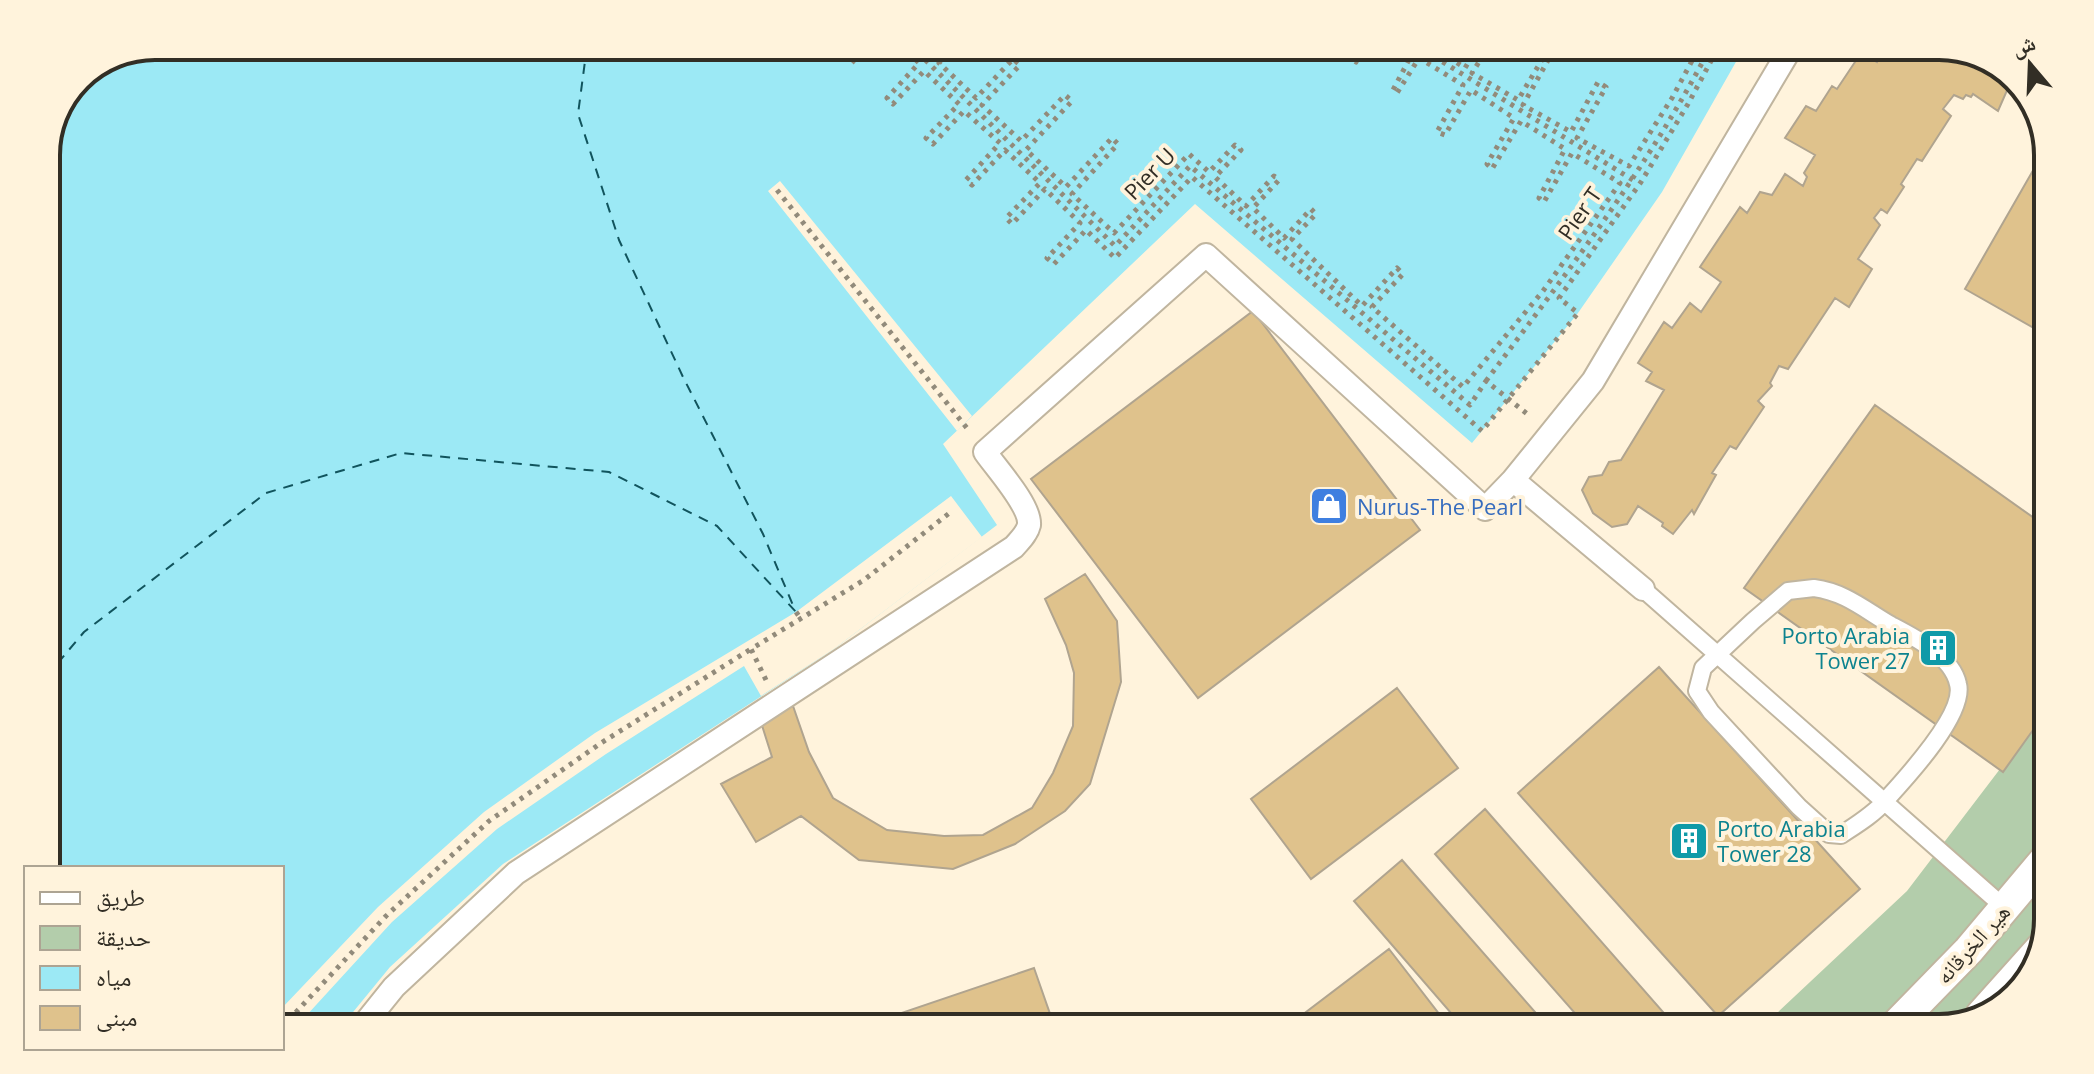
<svg xmlns="http://www.w3.org/2000/svg" width="2094" height="1074" font-family="'Open Sans','Noto Naskh Arabic',sans-serif">
	<style>
		.green { fill: #b3cdab }
		.water { fill: #9ce9f5 }
		.pier { fill: #fff3dc }
		.lines { fill: none; stroke-linecap: round; stroke-linejoin: round }
		.ferry { stroke: #11545d; stroke-width: 2; stroke-dasharray: 10 8; stroke-linecap: butt }
		.building { fill: #dfc28c; stroke: #b0a48f; stroke-width: 2 }
		.service-casing { stroke: #c0b59f; stroke-width: 20 }
		.pedestrian-casing { stroke: #c0b59f; stroke-width: 26 }
		.minor-casing { stroke: #c0b59f; stroke-width: 34 }
		.path { stroke: #928b7b; stroke-width: 5; stroke-dasharray: 4 6; stroke-linecap: butt }
		.service { stroke: #fff; stroke-width: 16 }
		.pedestrian { stroke: #fff; stroke-width: 22 }
		.minor { stroke: #fff; stroke-width: 30 }
		.labels { text-anchor: middle; dominant-baseline: central; stroke-width: 8; stroke-linejoin: round; paint-order: stroke }
		.street-label { font-size: 22px; fill: #322e25; stroke: #fff3dc }
		.shop-label { font-size: 22px; fill: #366cbe; stroke: #fff3dc; text-anchor: start }
		.culture-label { font-size: 22px; fill: #0d838f; stroke: #fff3dc; text-anchor: end }
		.rim { fill: none; stroke: #322e25; stroke-width: 4 }
	</style>
	<rect width="100%" height="100%" fill="#fff3dc"/>
	<!-- green -->
	<path class="green" d="M2048,706v213l-11,48 -38,43 -60,18h-178l146,-137z"/>
	<!-- water -->
	<path class="water" d="M155,46h1590l-83,146 -84,121 -106,130 -277,-239 -252,240 54,81 -163,124 -331,215 -113,103 -50,61h-58v-160h-236v-719l32,-71z"/>
	<!-- pier -->
	<path class="pier" d="M780,181l192,235 -15,15 -189,-240z
		M951,496l31,41 -148,112 -73,47 -17,-30 -138,88 -109,75 -105,93 -97,106h-13v-20l96,-101 106,-95 111,-79 201,-121z"/>
	<g class="lines">
		<!-- ferry -->
		<path class="ferry" d="M587,46l-9,68 41,126 64,137 80,157 32,76
			M46,677l38,-45 182,-139 135,-40 208,19 108,54 79,86"/>
	</g>
	<!-- building -->
	<path class="building" d="M1884,46h55l48,11 25,22 -14,32 -25,-17 -2,3 -5,-2 -3,4 -9,-4 -11,14 8,7 -29,45 -5,-2 -16,25 3,3 -17,26 -6,-4 -7,9 6,7 -22,34 14,10 -23,38 -14,-9 -47,71 -9,-3 -9,17 2,3 -14,15 6,6 -28,42 -6,-3 -18,27 4,2 -22,39 -2,-4 -19,24 -11,-8 1,-3 -25,-17 -11,18 -15,3 -19,-14 -11,-23 7,-13 13,-2 7,-13 12,-2 43,-70 -18,-9 6,-9 -14,-9 26,-41 8,6 18,-25 11,9 20,-30 -21,-15 40,-60 7,6 13,-21 12,3 13,-21 18,12 4,-9 -3,-4 11,-18 -30,-17 21,-32 10,5 16,-25 5,3 24,-36 16,9z
		M2047,146l1,3v187l-83,-47z
		M1253,311l167,219 -222,168 -167,-219z
		M1875,405l173,123v181l-45,63 -259,-184z
		M1085,574l32,47 4,61 -31,102 -25,27 -50,33 -62,25 -94,-9 -58,-44 -45,26 -35,-58 51,-27 -13,-41 34,-10 16,46 24,46 54,32 57,6 39,-1 49,-27 21,-35 20,-47 1,-53 -8,-28 -21,-46z
		M1659,667l201,222 -142,127 -200,-223z
		M1397,688l61,80 -147,111 -60,-80z
		M1485,809l192,219h-89l-153,-174z
		M1402,860l147,168h-85l-110,-127z
		M1389,949l61,79h-165z
		M1034,968l21,60h-174l-3,-7z"/>
	<g class="lines">
		<defs>
			<path id="service" d="M1814,588c31,4 51,22 77,37 23,12 61,31 67,59 8,30 -53,95 -73,117 -12,14 -29,24 -44,34l-12,-1 -30,-27 -88,-95 -14,-21 6,-23 50,-47 35,-30z
				M1643,589l362,319"/>
			<path id="pedestrian" d="M1643,589l-130,-109 80,-99 199,-335
				M361,1028l33,-41 122,-114 498,-326c5,-6 13,-13 15,-22 2,-19 -33,-57 -44,-73l221,-197 279,254 28,-29"/>
			<path id="minor" d="M1981,1015l60,-67
				M1893,1028l76,-78 79,-94"/>
		</defs>
		<!-- service casing -->
		<use href="#service" class="service-casing"/>
		<!-- pedestrian casing -->
		<use href="#pedestrian" class="pedestrian-casing"/>
		<!-- minor casing -->
		<use href="#minor" class="minor-casing"/>
		<!-- path -->
		<path class="path" d="M860,46l-11,11 7,6 16,-17
			M901,46l18,17 -32,35 6,6 31,-33 35,33 -33,34 7,6 31,-33 36,32 -34,37 6,5 33,-35 35,33 -34,35 6,6 33,-35 35,34 -33,35 7,6 32,-34 29,28 77,-81 290,254 96,-118 -19,-15 82,-116 47,-78 31,-58
			M911,46l204,200 75,-80 280,239 16,-24 45,36
			M922,46l11,10 9,-10
			M954,46l-15,17 37,35 37,-39 7,6 -38,40 39,36 44,-46 7,6 -46,49 40,37 46,-49 6,6 -46,50 42,39 75,-79 20,18 26,-27 6,5 -26,27 31,29 28,-30 5,4 -26,28 31,30 27,-29 5,5 -24,25 70,67 35,-38 6,6 -31,33 91,80 80,-96 77,-108 -48,-30 -28,49 -5,-4 26,-49 -44,-28 -29,48 -5,-5 27,-46 -43,-28 -26,45 -8,-3 26,-47 -44,-27 -22,35 -4,-3 19,-36 -12,-8
			M1357,46l-7,12 6,4 10,-16
			M1417,46l216,134
			M1432,46l33,22 13,-22
			M1489,46l-17,27 46,27 28,-47 5,2 -28,50 48,27 27,-50 8,5 -29,51 52,28 43,-68 28,-52
			M777,190l193,242
			M1486,381c81,-108 163,-215 225,-335
			M796,612l5,7
			M766,680l-15,-31 113,-69 88,-69
			M282,1027l104,-111 103,-95 112,-78 150,-94"/>
		<!-- service -->
		<use href="#service" class="service"/>
		<!-- pedestrian -->
		<use href="#pedestrian" class="pedestrian"/>
		<!-- minor -->
		<use href="#minor" class="minor"/>
	</g>
	<!-- icons -->
	<defs>
		<symbol id="shop-square" viewBox="-11 -11 22 22"><rect x="-9" y="-9" width="18" height="18" rx="4" fill="#3f7fe0" stroke="#fff3dc"/><path d="M-5-2.5h2.3a2.7 3.5 0 0 1 5.4 0H5L5.5 6h-11ZM-1.5-2.5h3a1.5 2.3 0 0 0-3 0Z" fill="#fff"/></symbol>
		<symbol id="building-square" viewBox="-11 -11 22 22"><rect x="-9" y="-9" width="18" height="18" rx="4" fill="#0f9aa8" stroke="#fff3dc"/><path d="M-4-6H4V6H1V3H-1V6H-4ZM-2.5-4.3h1.7v1.8h-1.7ZM.8-4.3h1.7v1.8H.8ZM-2.5-1h1.7V.8h-1.7ZM.8-1h1.7V.8H.8Z" fill="#fff"/></symbol>
	</defs>
	<g fill-rule="evenodd">
		<use href="#shop-square" x="1307" y="484" width="44" height="44"/>
		<use href="#building-square" x="1916" y="626" width="44" height="44"/>
		<use href="#building-square" x="1667" y="819" width="44" height="44"/>
	</g>
	<g class="labels">
		<!-- street labels -->
		<g class="street-label">
			<text transform="translate(1149 173) rotate(-46)">Pier U</text>
			<text transform="translate(1579 213) rotate(-55)">Pier T</text>
			<text transform="translate(1972 943) rotate(-48)">هير الخرقانه</text>
		</g>
		<!-- shop labels -->
		<g class="shop-label">
			<text x="1357" y="506">Nurus-The Pearl</text>
		</g>
		<!-- culture labels -->
		<g class="culture-label">
			<text x="1910" y="635">Porto Arabia<tspan x="1910" dy="25">Tower 27</tspan></text>
			<text x="1717" y="828" text-anchor="start">Porto Arabia<tspan x="1717" dy="25">Tower 28</tspan></text>
		</g>
	</g>
	<!-- crop -->
	<path d="M0 0H2094V1074H0ZM155 60H1939A95 95 0 0 1 2034 155V919A95 95 0 0 1 1939 1014H155A95 95 0 0 1 60 919V155A95 95 0 0 1 155 60Z" fill="#fff3dc" fill-rule="evenodd"/>
	<path class="rim" d="M155 60H1939A95 95 0 0 1 2034 155V919A95 95 0 0 1 1939 1014H155A95 95 0 0 1 60 919V155A95 95 0 0 1 155 60Z"/>
	<!-- legend -->
	<rect x="24" y="866" width="260" height="184" fill="#fff3dc" stroke="#ada493" stroke-width="2"/>
	<rect x="40" y="892" width="40" height="12" fill="#ffffff" stroke="#ada493" stroke-width="2"/>
	<text x="96" y="906" font-size="24" fill="#322e25">طريق</text>
	<rect x="40" y="926" width="40" height="24" fill="#b3cdab" stroke="#ada493" stroke-width="2"/>
	<text x="96" y="946" font-size="24" fill="#322e25">حديقة</text>
	<rect x="40" y="966" width="40" height="24" fill="#9ce9f5" stroke="#ada493" stroke-width="2"/>
	<text x="96" y="986" font-size="24" fill="#322e25">مياه</text>
	<rect x="40" y="1006" width="40" height="24" fill="#dfc28c" stroke="#ada493" stroke-width="2"/>
	<text x="96" y="1026" font-size="24" fill="#322e25">مبنى</text>
	<!-- north arrow -->
	<g transform="translate(2030 64) rotate(341)" stroke="#fff3dc" stroke-width="6" paint-order="stroke">
	<path d="M0-6L14 30L0 20L-14 30Z" fill="#322e25"/>
	<text y="-12" font-size="22" font-weight="bold" text-anchor="middle" fill="#322e25">ش</text>
	</g>
</svg>
